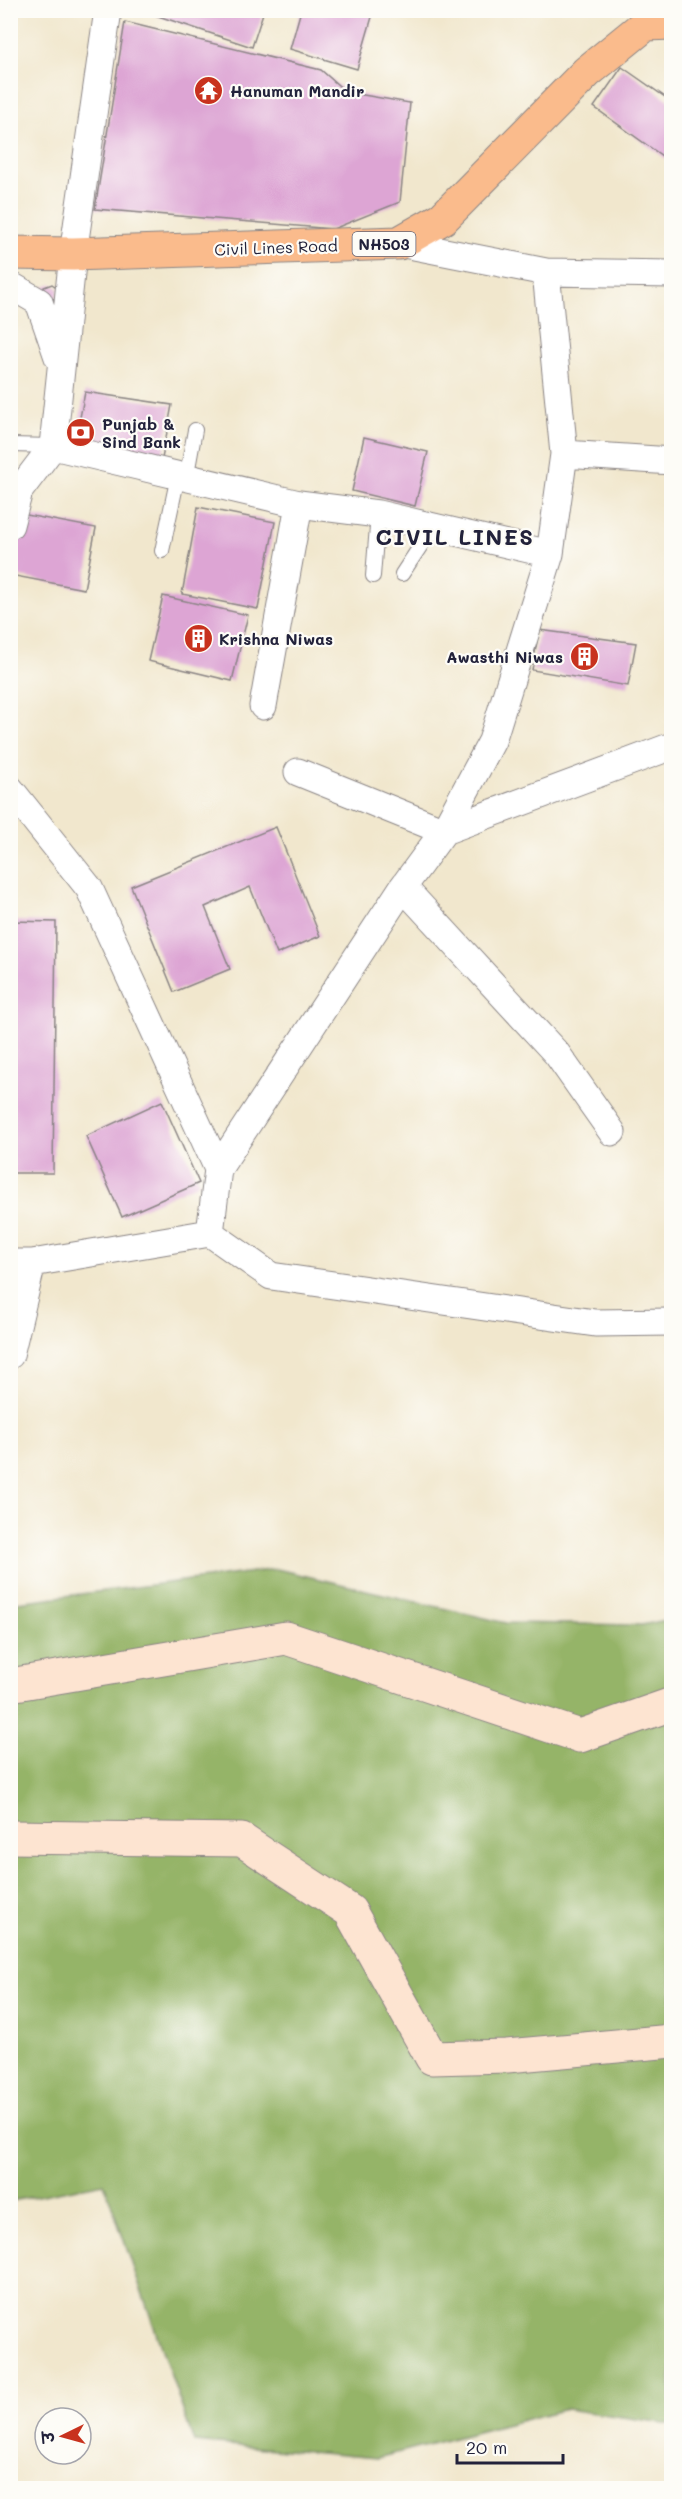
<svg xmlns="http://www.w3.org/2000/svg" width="682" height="2499" font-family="Mali,'Playpen Sans Deva',sans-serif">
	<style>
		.forest { fill: #95b467; stroke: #5c6b51; stroke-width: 1.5 }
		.building { fill: #dda5d4 }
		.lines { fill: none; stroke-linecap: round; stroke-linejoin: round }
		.lane-casing { stroke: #8a8484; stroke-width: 16 }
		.street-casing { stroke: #8a8484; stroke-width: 29 }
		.secondary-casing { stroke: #8a8484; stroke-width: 35 }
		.primary-casing { stroke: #8a8484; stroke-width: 35 }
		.lane { stroke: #fff; stroke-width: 14 }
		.street { stroke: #fff; stroke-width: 27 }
		.secondary { stroke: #fde4d1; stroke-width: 33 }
		.primary { stroke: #fabb8c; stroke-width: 33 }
		.labels { text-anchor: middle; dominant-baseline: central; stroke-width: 4.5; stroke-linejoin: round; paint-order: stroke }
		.shield { fill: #fdfcf7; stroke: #646373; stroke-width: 1.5 }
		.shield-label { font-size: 15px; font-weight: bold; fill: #22223b }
		.poi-label { font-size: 16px; font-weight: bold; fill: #22223b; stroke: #fdfcf7; text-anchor: start }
		.street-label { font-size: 16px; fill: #22223b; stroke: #fdfcf7 }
		.district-label { font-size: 22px; font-weight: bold; letter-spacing: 1.5px; fill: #22223b; stroke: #fdfcf7 }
	</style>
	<rect width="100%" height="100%" fill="#fdfcf7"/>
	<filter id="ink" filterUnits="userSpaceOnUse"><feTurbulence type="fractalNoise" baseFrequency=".0167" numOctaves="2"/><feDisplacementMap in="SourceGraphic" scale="12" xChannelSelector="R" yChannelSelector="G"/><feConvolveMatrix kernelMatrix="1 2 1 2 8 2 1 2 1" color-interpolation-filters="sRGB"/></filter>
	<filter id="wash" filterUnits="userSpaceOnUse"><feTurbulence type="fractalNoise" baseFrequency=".008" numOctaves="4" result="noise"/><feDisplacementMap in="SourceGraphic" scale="24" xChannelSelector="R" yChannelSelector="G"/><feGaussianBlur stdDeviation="1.35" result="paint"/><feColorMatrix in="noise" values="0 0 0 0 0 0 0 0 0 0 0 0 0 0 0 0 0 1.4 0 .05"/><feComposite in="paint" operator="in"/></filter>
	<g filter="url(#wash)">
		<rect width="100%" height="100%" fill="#f1e7cd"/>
		<!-- forest -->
		<path class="forest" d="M277,1569l229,54 136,2 29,-6v805l-105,-15 -189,49 -183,-16 -90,-259 -93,18 -1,-598z"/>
		<g id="blocks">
			<!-- building -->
			<path class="building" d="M140,10h124l-12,37z
				M301,10h73l-17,59 -67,-20z
				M125,22l196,48 25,22 64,11 -10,99 -67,27 -238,-20z
				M622,67l50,35v61l-78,-56z
				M52,284l7,5 -2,8 -7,4 -7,-5 1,-9z
				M85,392l87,13 -10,54 -87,-16z
				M364,437l64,15 -13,54 -63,-15z
				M198,507l77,15 -17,87 -76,-15z
				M16,513l80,15 -12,61 -74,-14v-36z
				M163,596l85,19 -16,66 -84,-20z
				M539,630l97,13 -8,43 -96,-16z
				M276,827l44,109 -43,18 -27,-67 -45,20 25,62 -56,23 -43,-106z
				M10,921l46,1 -3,251h-43z
				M162,1101l37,82 -77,34 -36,-81z"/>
		</g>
	</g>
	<g filter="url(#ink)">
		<use href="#blocks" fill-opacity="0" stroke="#8a8484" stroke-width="1.5"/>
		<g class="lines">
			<defs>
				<path id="lane" d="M10,445l43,1
					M186,479l9,-49
					M162,551l16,-75
					M402,574l31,-47
					M373,576l5,-62"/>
				<path id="street" d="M399,243l147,29 126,2
					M10,285l29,17 19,55
					M53,446l246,58 79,10 172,40
					M564,454l108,7
					M10,525l9,-34 34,-45 20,-192 35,-244
					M263,706l36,-202
					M298,772l146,59 48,-90 58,-187 14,-100 -18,-182
					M10,789l79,99 129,281 -8,64 -178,30h-22
					M403,887l154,167 55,78
					M218,1169l185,-282 41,-56 228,-85
					M210,1233l61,43 324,47 77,-1
					M10,1355l22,-92"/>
				<path id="secondary" d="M10,1685l276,-47 294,98 92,-32
					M10,1837l232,3 108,71 82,147 75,-2 165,-15"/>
				<path id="primary" d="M10,253l63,1 326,-11 44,-25 144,-146 59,-48 26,-1"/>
			</defs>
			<!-- lane casing -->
			<use href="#lane" class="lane-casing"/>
			<!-- street casing -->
			<use href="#street" class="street-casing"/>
			<!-- secondary casing -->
			<use href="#secondary" class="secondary-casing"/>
			<!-- primary casing -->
			<use href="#primary" class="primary-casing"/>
			<!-- lane -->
			<use href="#lane" class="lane"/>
			<!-- street -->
			<use href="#street" class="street"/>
			<!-- secondary -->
			<use href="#secondary" class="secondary"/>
			<!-- primary -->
			<use href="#primary" class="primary"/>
		</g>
	</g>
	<!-- icons -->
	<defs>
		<symbol id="temple-disc" viewBox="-11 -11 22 22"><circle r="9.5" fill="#c8321e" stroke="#fdfcf7"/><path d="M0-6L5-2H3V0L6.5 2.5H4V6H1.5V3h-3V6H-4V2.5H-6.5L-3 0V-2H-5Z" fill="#fff"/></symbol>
		<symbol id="bank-disc" viewBox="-11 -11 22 22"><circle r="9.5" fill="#c8321e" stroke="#fdfcf7"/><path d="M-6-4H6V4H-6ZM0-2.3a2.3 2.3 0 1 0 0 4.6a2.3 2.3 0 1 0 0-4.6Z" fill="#fff"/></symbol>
		<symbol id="building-disc" viewBox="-11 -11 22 22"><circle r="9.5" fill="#c8321e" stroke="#fdfcf7"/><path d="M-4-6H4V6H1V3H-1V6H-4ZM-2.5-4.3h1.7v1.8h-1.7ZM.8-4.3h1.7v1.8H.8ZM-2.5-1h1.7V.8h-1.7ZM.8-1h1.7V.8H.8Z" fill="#fff"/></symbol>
	</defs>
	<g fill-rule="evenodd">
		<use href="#temple-disc" x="192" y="74" width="33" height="33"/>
		<use href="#bank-disc" x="64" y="416" width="33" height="33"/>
		<use href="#building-disc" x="182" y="622" width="33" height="33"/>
		<use href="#building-disc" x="568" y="640" width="33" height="33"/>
	</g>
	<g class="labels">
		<!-- shield labels -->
		<rect class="shield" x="352.5" y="232" width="63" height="24" rx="4.5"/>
		<g class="shield-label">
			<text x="384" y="244">NH503</text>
		</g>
		<!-- poi labels -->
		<g class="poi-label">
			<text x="230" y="90">Hanuman Mandir</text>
			<text x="102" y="423">Punjab &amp;<tspan x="102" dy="18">Sind Bank</tspan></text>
			<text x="219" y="638">Krishna Niwas</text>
			<text x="563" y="656" text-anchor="end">Awasthi Niwas</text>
		</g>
		<!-- street labels -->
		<g class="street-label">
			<text transform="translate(276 247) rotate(-2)">Civil Lines Road</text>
		</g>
		<!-- district labels -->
		<g class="district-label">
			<text x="455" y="536">CIVIL LINES</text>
		</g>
	</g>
	<!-- margin -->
	<rect width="682" height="2499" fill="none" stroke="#fdfcf7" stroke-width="36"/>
	<!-- north arrow -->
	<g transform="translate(63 2436) rotate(265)"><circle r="28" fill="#fdfcf7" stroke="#a5a5ac" stroke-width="1.5"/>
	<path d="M0-4.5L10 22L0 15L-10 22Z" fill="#c8321e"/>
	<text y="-9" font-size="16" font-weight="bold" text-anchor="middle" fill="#22223b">उ</text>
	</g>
	<!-- scale -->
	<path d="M457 2454v9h106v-9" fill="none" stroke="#22223b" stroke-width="3"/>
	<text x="466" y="2454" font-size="18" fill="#22223b" stroke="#fdfcf7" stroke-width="4.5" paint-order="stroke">20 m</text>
</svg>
